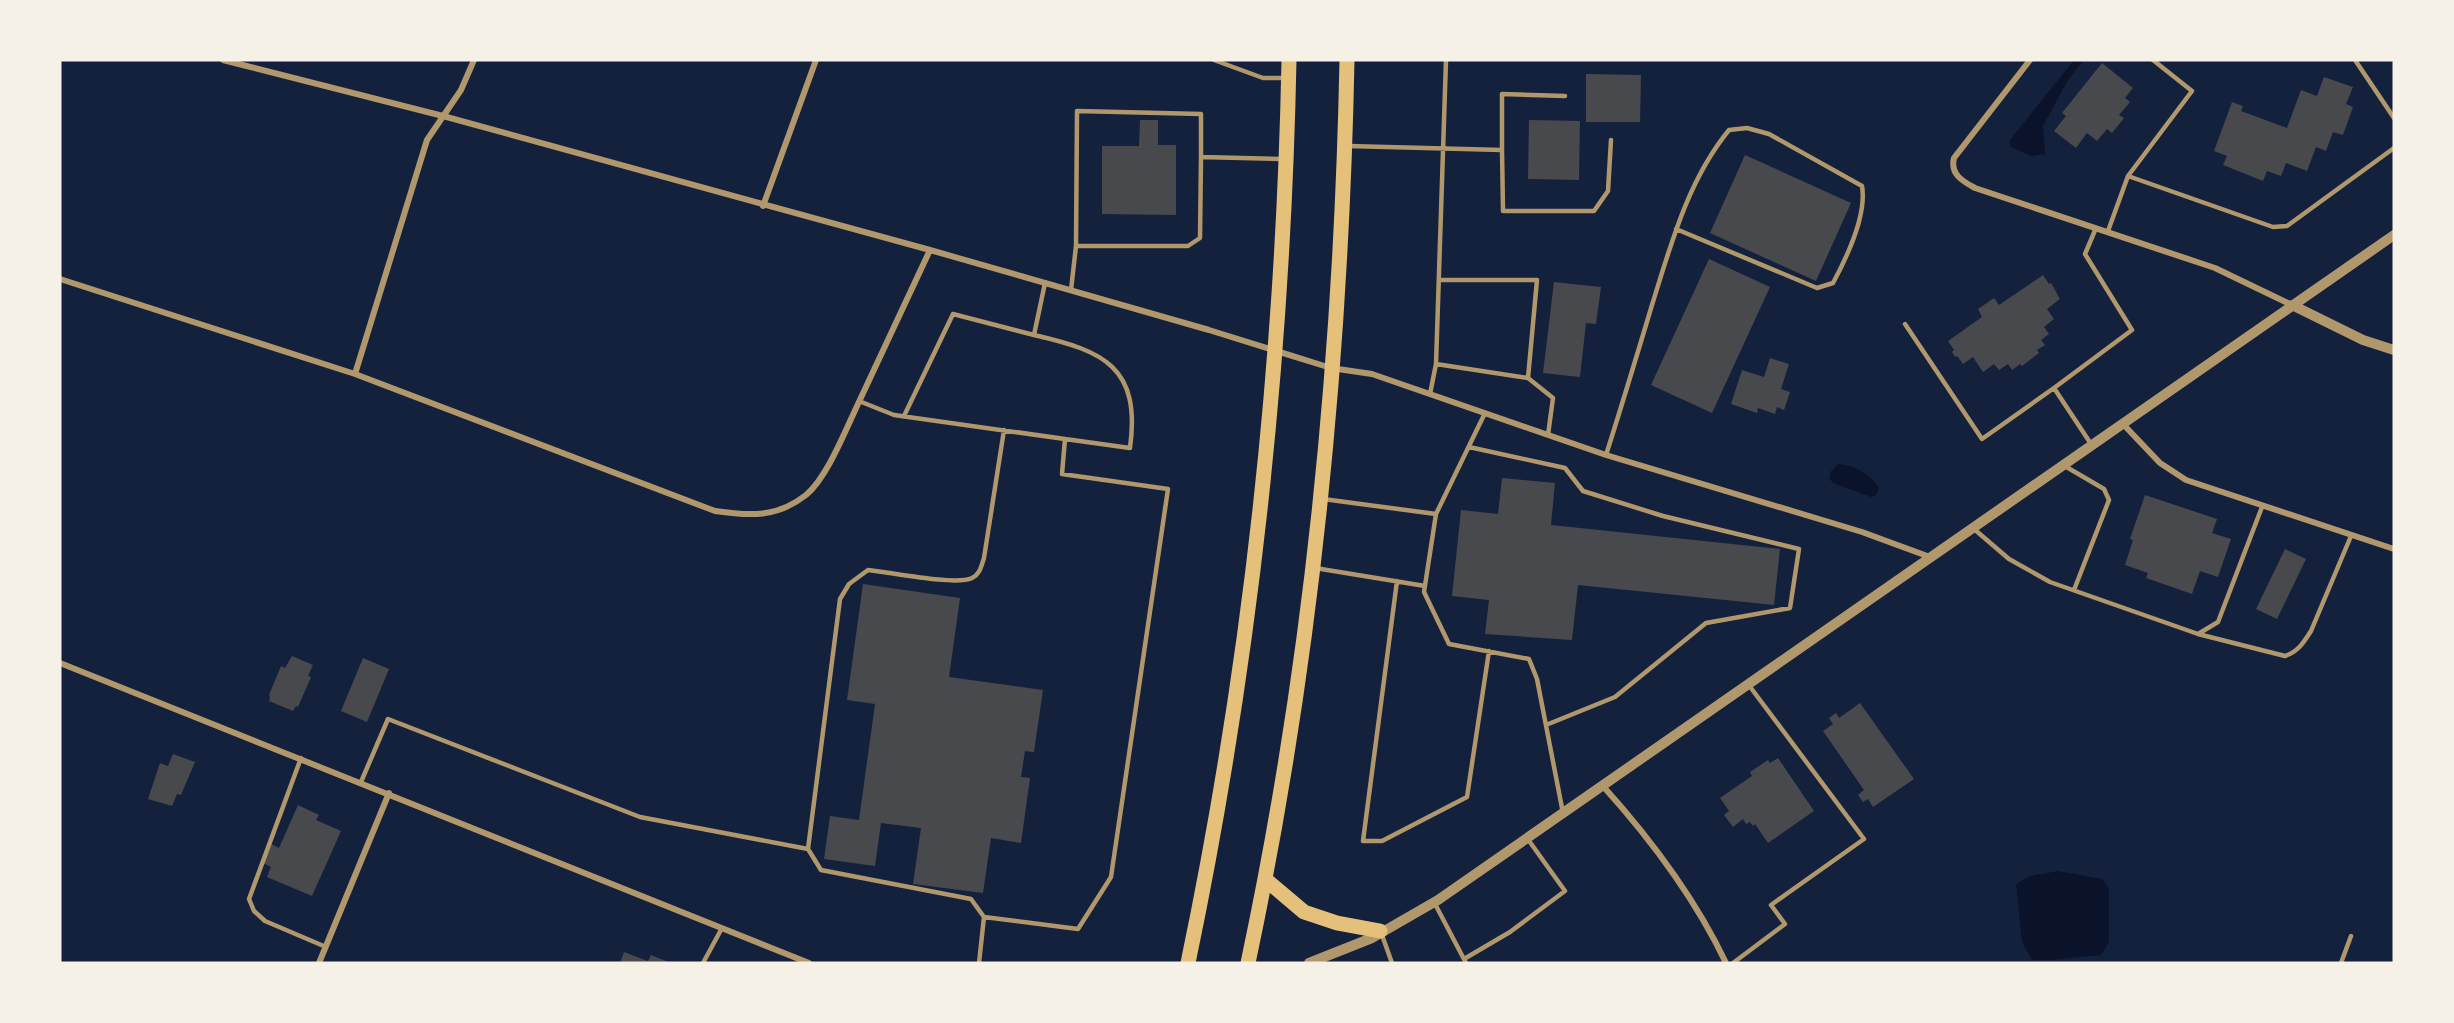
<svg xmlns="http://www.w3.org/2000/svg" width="2454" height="1023" font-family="'Noto Serif',serif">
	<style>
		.water { fill: #0b132b }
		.building { fill: #48494c }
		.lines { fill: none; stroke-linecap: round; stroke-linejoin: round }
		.service { stroke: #b1986c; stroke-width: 4.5 }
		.minor { stroke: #b1986c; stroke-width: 6 }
		.tertiary { stroke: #b1986c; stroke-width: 10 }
		.primary { stroke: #e5c07b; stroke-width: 15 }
	</style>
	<rect width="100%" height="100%" fill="#14213d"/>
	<!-- water -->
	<path class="water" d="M2074,60h10l-16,20 -25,46 2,28 -14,2 -20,-9 -2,-6z
		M1838,464c16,1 33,10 41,24l-3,7 -5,2 -38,-14 -4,-5 2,-7z
		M2058,871l44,8 7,10v53l-8,13 -49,5h-20l-10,-18 -6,-58 14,-8z"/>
	<!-- building -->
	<path class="building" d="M2102,63l31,25 -8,10 5,4 -11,13 5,3 -12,15 -5,-4 -10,12 -10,-8 -11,15 -22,-17 12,-15 -4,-3z
		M1586,74l55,1 -1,47h-54z
		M2324,77l29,10 -7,17 7,3 -10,28 -10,-3 -7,19 -10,-4 -9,24 -21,-8 -5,13 -14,-5 -4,10 -40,-16 4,-9 -13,-5 18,-49 11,4 -2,5 46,17 14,-38 16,6z
		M1140,120h18v25h18v70l-74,-1v-68h37z
		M1529,120l51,1 -1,59 -51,-1z
		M1745,155l106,48 -35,78 -106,-48z
		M1709,259l61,28 -58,126 -61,-28z
		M2043,275l6,9 2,-1 9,16 -13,10 7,10 -10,8 5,7 -8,6 4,5 -8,5 2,3 -17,13 -2,-2 -8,6 -4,-6 -9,6 -5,-6 -11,8 -10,-15 -10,7 -6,-8 -2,1 -3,-5 2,-2 -6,-9 34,-24 -4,-8 16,-11 5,7z
		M1554,282l47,5 -5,37 -10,-1 -6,54 -37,-4z
		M1770,358l19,6 -8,25 9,3 -6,18 -7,-3 -2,7 -17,-6 -1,5 -26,-9 11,-34 22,7z
		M1502,478l53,5 -4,42 229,24 -6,56 -196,-20 -6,55 -87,-6 4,-34 -37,-4 9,-86 37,4z
		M2145,495l72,24 -5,14 19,6 -13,38 -18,-6 -8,23 -46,-16 2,-5 -23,-8 8,-25 -3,-1z
		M2285,549l21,10 -29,60 -21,-10z
		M863,584l97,14 -11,79 94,13 -9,62 -9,-1 -4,26 9,1 -9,65 -30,-5 -8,55 -70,-9 8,-56 -40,-5 -6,43 -51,-7 6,-43 29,4 16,-116 -28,-4z
		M292,656l21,9 -5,11 3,1 -13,30 -2,-1 -3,5 -24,-10 1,-5 -1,-1 12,-29 4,2z
		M363,658l26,11 -22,53 -26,-11z
		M1860,703l54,76 -41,28 -5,-8 -5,3 -5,-7 6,-5 -41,-59 10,-7 -4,-6 7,-5 3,5z
		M173,754l22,8 -14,33 -4,-1 -5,12 -24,-7 12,-36 8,3z
		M1778,758l36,53 -46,32 -13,-19 -2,2 -3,-4 -4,2 -3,-5 -10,8 -9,-12 5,-4 -9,-13 32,-22 -2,-4 18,-12 2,3z
		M298,805l21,10 -3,5 25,11 -29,65 -45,-19 4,-10 -8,-4 8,-19 8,4z
		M624,952l24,9 3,-6 20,8h-51z"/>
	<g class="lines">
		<!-- service -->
		<path class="service" d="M1214,60l49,18h23
			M2355,60l39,58
			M1348,146l154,4 1,61h91l14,-20 3,-51
			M1502,150v-56l63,2
			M2128,176l145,51 14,-1 107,-78
			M2108,231l20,-55 64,-85 -39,-31
			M1076,246l1,-135 124,3v43
			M1439,280h98l-9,98 25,20 -5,37
			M1045,283l-11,52c70,16 107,32 96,113l-65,-9
			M1071,290l5,-44h112l12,-8 1,-81 82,2
			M1905,324l77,115 72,-51 37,56
			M1436,364l92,14
			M2054,388l78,-58 -47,-76 11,-26
			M1430,394l6,-30 10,-304
			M1485,413l-49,101 -12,78 25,52 80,15 8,20 26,134
			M904,416l49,-102 81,21
			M1469,447l96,21 18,23 80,25 136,33 -9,59 -84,15 -91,74 -69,28
			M1606,455c16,-50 31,-100 46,-150 19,-61 36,-125 77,-175l18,-2 22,6 93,52c5,29 -15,71 -29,97l-16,5 -141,-59
			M2063,465l41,24 5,11 -35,90
			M1323,499l113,15
			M1974,529l35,30 41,23 148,52 87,22c13,-4 19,-14 26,-25l40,-95
			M1315,568l110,18
			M1397,581l-34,260h19l85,-44 22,-146
			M2198,634l20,-12 44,-115
			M301,758l-52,141 5,12 11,10 61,26
			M361,782l27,-63 252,98 168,32 13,21 150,29 13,18 94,12 33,-52 57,-388 -106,-15 3,-35 -171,-24 -35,-14
			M808,849l32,-250 9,-15 19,-14c22,2 87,16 104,8 8,-4 9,-11 12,-20l20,-128
			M1434,902l32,61
			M1382,935l10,28
			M1464,959l46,-27 55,-41 -38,-53
			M703,963l19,-35
			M979,963l5,-46
			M1733,963l52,-39 -14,-19 93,-66 -116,-155
			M2341,963l10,-27"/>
		<!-- minor -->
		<path class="minor" d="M223,60l220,56 487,134 279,80 122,38 41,6 234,81 256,77 68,25
			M2030,60l-76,98c-4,16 8,23 21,30l240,80 77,37
			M763,206l53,-146
			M60,279l295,95 360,137c34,5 62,7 91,-16 21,-17 40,-66 52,-91 24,-52 48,-103 72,-154
			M355,374l72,-234 34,-50 13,-30
			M2122,423l38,40 26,17 208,69
			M60,663l749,300
			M1602,785c47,52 94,115 124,178
			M319,963l70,-170"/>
		<!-- tertiary -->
		<path class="tertiary" d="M2292,305l71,35 31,10
			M1309,963l63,-25 66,-38 956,-665"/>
		<!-- primary -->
		<path class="primary" d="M1265,879l39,33 33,11 43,8
			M1188,963c62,-297 95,-600 101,-903
			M1248,963c63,-296 93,-601 99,-903"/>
	</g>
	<!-- border -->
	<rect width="2454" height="1023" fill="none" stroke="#f6f1e7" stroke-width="123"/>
</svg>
